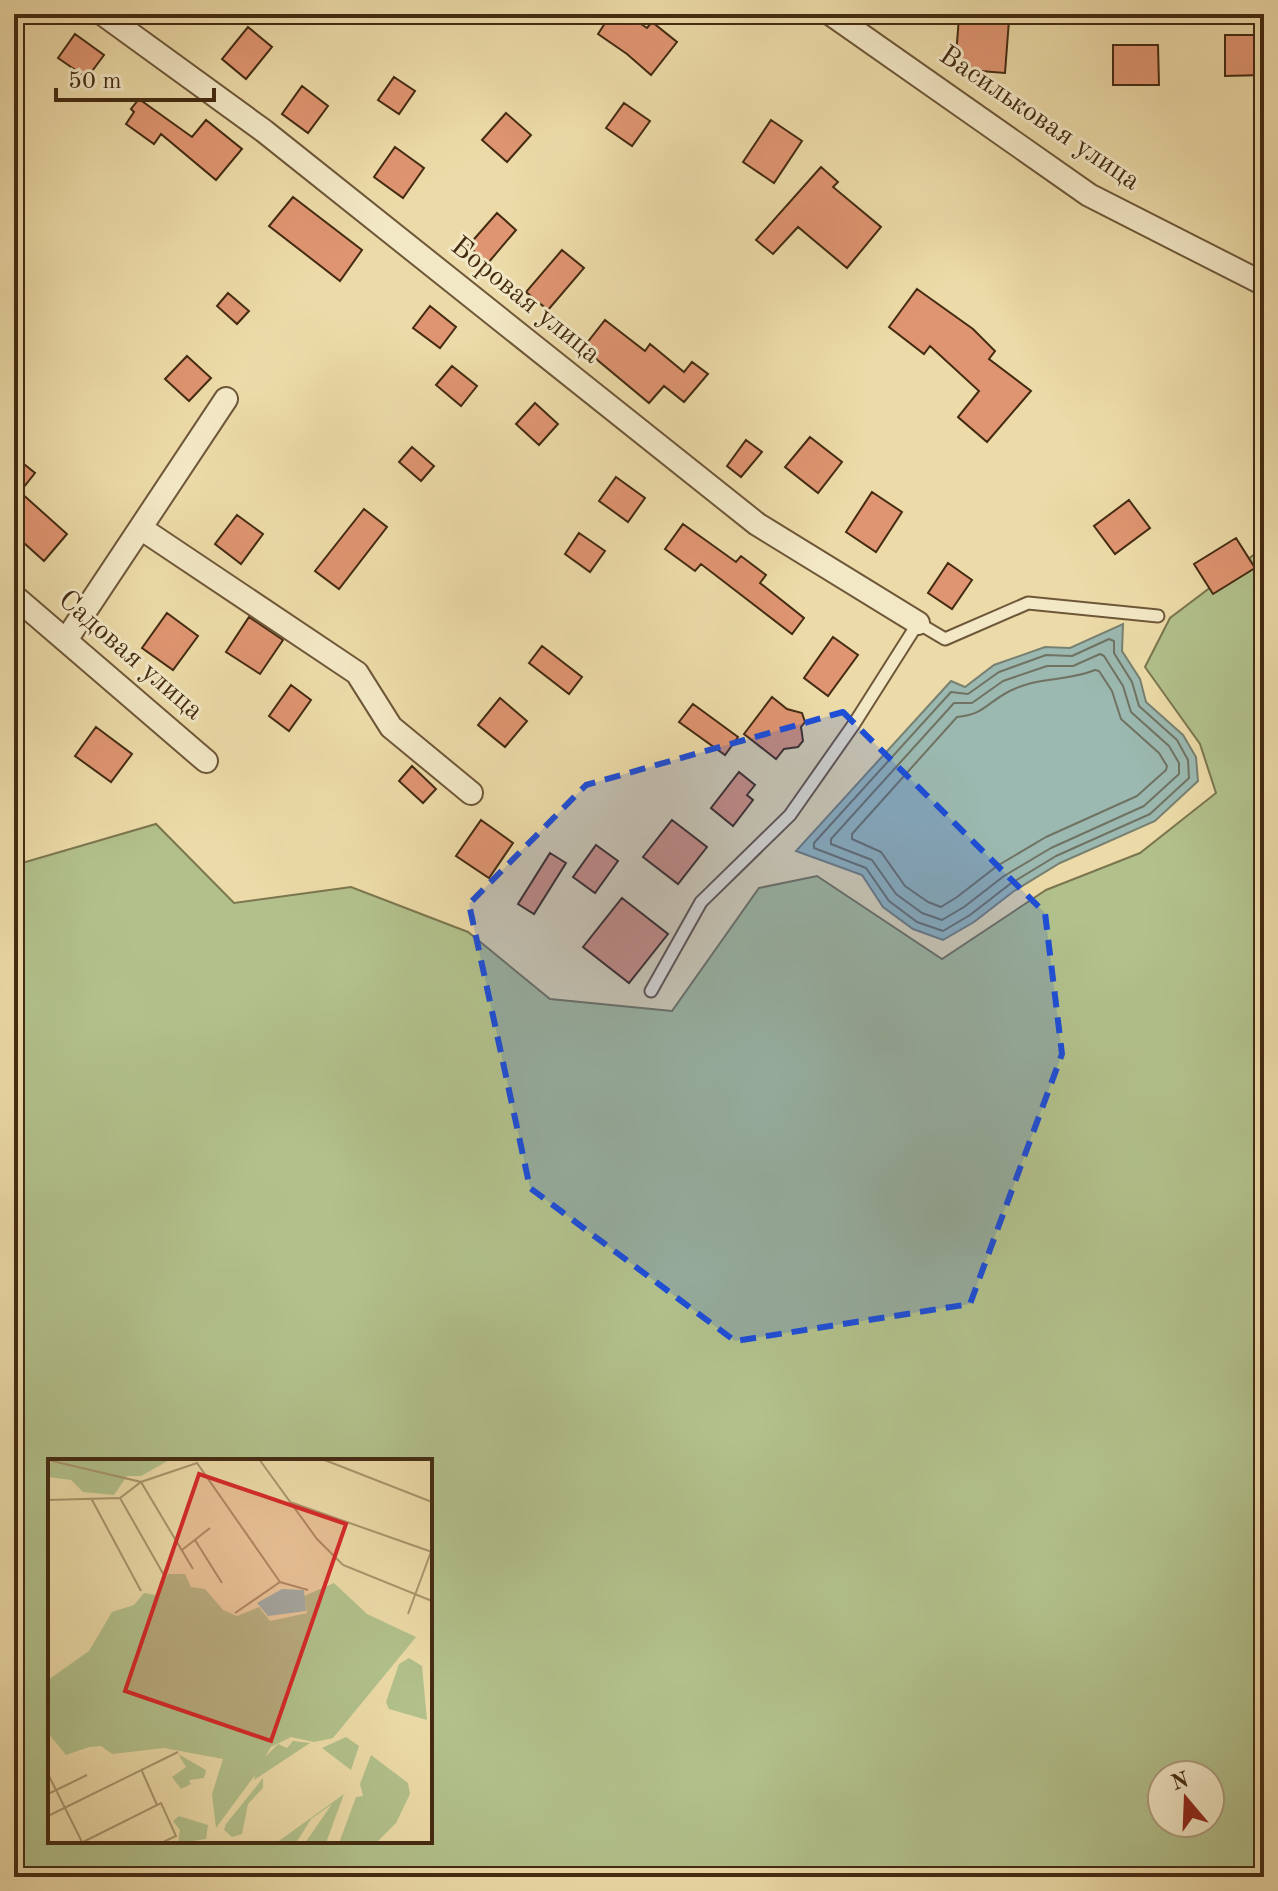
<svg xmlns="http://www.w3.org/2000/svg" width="1278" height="1891" font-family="'Old Standard TT',serif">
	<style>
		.green { fill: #b2c18c; stroke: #7b764f; stroke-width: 2; fill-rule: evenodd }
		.water { fill: #9bb9b1; stroke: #788071; stroke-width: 2 }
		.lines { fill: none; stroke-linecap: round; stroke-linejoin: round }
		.shore { stroke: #707262; stroke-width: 2 }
		.building { fill: #df9571; stroke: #442b12; stroke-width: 2 }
		.lane-casing { stroke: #6e5738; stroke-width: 15 }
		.street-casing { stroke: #6e5738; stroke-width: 26 }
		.lane { stroke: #f3e8c6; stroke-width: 11 }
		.street { stroke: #f3e8c6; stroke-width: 22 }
		.marked { fill: #1d4ed8; fill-opacity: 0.2; stroke: #1d4ed8; stroke-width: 6; stroke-dasharray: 16 10; stroke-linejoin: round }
		.labels { text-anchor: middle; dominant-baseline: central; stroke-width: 6; stroke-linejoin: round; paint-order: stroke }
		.street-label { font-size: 28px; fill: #442b12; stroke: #f3e8c6 }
		.inset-road { fill: none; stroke: #a9956c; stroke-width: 2 }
		.view { fill: #d62828; fill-opacity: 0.15; stroke: #d62828; stroke-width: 4 }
		.inset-edge { fill: none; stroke: #442b12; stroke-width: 4 }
	</style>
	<rect width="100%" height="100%" fill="#ecdba8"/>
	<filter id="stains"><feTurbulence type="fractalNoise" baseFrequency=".0025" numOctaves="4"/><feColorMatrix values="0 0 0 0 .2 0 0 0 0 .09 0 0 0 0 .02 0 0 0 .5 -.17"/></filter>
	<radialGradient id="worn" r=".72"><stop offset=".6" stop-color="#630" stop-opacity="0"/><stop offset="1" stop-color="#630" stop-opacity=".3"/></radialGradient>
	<!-- green -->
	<path class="green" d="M1264,547v1330h-1250v-926l8,-88 134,-39 78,79 117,-16 117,45 82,67 122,12 87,-123 58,-12 125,83 104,-69 94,-37 76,-60 -16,-49 -55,-77 25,-49zM50,1461h380v380h-380zM1162,1775h48v48h-48z"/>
	<!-- water -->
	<path class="water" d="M1123,624l-1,27 18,28 6,23 37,33 13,22 2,24 -43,40 -95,42 -46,28 -40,31 -31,18 -30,-11 -30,-22 -21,-32 -66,-24 155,-170 14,6 29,-22 51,-18 25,1z"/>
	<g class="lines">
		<!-- shore -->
		<path class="shore" d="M1109,639l5,2v12l18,29 7,24 38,34 11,20 1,18 -39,36 -94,42 -46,28 -40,31 -27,16 -26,-9 -28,-21 -23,-33 -52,-20v-5l137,-151 17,2 31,-22 47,-17 26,1z
			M1100,654l4,2 19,30 8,26 38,34 10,17v11l-35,32 -93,42 -47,28 -40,31 -22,13 -20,-7 -26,-19 -24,-34 -41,-16v-5l123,-136h18l31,-22 44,-15h26z
			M1095,670l4,1 13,20 9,28 38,34 8,13 -1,4 -29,26 -91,41 -49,29 -40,31 -16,10 -13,-5 -23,-16 -24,-34 -29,-13v-5l105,-117c26,-2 30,-14 51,-25 29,-16 58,-10 87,-22z"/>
	</g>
	<!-- building -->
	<path class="building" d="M611,14h15l21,14 5,-6 25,20 -26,33 -24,-21 -29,-20z
		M959,17l50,3 -4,53 -50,-4z
		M248,27l24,20 -26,32 -24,-20z
		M75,34l29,21 -17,23 -29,-20z
		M1225,35h39v40l-39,1z
		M1113,45h45l1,40h-46z
		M394,77l21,14 -16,23 -21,-14z
		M302,86l26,20 -20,27 -26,-19z
		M139,99l53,38 14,-17 36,29 -26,31 -55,-46 -7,10 -28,-20 8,-12 -3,-3z
		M624,103l26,18 -18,25 -26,-18z
		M506,113l25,22 -24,27 -25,-22z
		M771,120l31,21 -28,42 -31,-21z
		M395,147l29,21 -21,30 -29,-21z
		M821,167l17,15 -5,5 48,40 -34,41 -49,-41 -25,27 -17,-14z
		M293,197l69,53 -22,31 -71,-55z
		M497,213l19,17 -28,33 -20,-17z
		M562,250l22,18 -36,42 -22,-18z
		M917,289l56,40 22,22 -6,8 42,32 -44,51 -29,-25 21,-26 -49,-45 -6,8 -35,-27z
		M228,293l21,18 -12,13 -20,-18z
		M430,306l26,21 -16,21 -27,-20z
		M605,320l40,31 5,-7 34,28 8,-10 16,12 -24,28 -20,-16 -15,17 -66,-55z
		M187,356l24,22 -22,23 -24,-22z
		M452,366l25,20 -16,20 -25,-21z
		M535,403l23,21 -19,21 -23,-21z
		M810,437l32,25 -24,31 -33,-26z
		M746,440l16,12 -21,25 -14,-11z
		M412,447l22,19 -13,15 -22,-19z
		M14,456l21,17 -15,19 47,42 -23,27 -30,-27z
		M616,477l29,21 -17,24 -29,-21z
		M872,492l30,20 -26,40 -30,-20z
		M1129,500l21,28 -35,26 -21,-28z
		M364,509l23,18 -48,62 -24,-18z
		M237,515l26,19 -22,30 -26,-20z
		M683,524l53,38 5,-6 25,19 -6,8 44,35 -12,16 -91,-70 -6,7 -30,-22z
		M579,533l26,18 -15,21 -25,-18z
		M1236,538l19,30 -42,26 -19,-30z
		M948,563l24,17 -20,29 -24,-16z
		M167,613l31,23 -25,34 -31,-22z
		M249,617l34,23 -23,34 -34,-22z
		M833,637l25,18 -30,41 -24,-18z
		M542,646l40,31 -13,17 -40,-31z
		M291,685l20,15 -22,31 -20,-15z
		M772,697l15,12 15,4 3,9 -4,5 2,14 -5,6 -14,2 -8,10 -32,-25z
		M500,698l27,23 -22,26 -27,-22z
		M693,704l45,33 -13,18 -46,-33z
		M96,727l36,27 -21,28 -36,-26z
		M412,766l24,23 -13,14 -24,-22z
		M739,772l16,13 -8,10 6,5 -20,26 -22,-18z
		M481,820l32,23 -24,35 -33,-22z
		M672,820l35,27 -29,37 -35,-27z
		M596,845l22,16 -23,32 -22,-16z
		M550,853l16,10 -32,51 -16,-10z
		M622,898l46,36 -39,49 -46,-36z"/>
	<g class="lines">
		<defs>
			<path id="lane" d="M651,991l50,-89 89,-87 64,-91 64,-101 27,16 83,-36 130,13"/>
			<path id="street" d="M103,14l161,117 493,393 161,99
				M831,14l258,181 175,89
				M142,529l215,144 34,54 80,66
				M14,596l192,165
				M66,640l160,-241"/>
		</defs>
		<!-- lane casing -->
		<use href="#lane" class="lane-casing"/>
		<!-- street casing -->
		<use href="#street" class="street-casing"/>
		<!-- lane -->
		<use href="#lane" class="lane"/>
		<!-- street -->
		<use href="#street" class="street"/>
	</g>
	<!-- marked area -->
	<path class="marked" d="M843,712l202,201 17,141 -92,250 -235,37 -205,-153 -61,-284 117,-119z"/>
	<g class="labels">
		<!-- street labels -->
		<g class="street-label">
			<text transform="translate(1039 119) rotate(34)">Васильковая улица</text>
			<text transform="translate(525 301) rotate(39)">Боровая улица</text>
			<text transform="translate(130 656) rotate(41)">Садовая улица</text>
		</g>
	</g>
	<!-- overview -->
	<g transform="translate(48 1459)">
		<rect width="384" height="384" fill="#ecdba8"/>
		<path d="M10,0h113l-30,17h-14l-13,19 -31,-3 -12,-12 -23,-3v-13zM120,115h17l6,13 14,2 18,21 14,6 22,-9 11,14 37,-8 -3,-17 30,-13 33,31 49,23 -83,101 -19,4 -23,-5 -20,10 -6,10 13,-13 9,4 6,-7 17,2 -56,37 1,-5 -39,53 -4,-34 11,-35 -59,-11 -52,6 -11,-8 -12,1 -23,8 -18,-22v-53l41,-29 23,-39 22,-7 10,-12 11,2zM361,199l13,8 5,54 -38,-11 -3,-7 13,-38zM298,278l13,9 -8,24 -29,-22zM130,295l28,16 -2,8 -15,2 2,4 -10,5 -9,-12 14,-10zM323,296l37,28 2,11 -14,29 -20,20h-37l17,-46 7,-1 -3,-12zM215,319v10l-15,16 -6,30 -10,3 -8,-7 2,-6zM296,335l-18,49h-21l27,-39 -21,15 -15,24h-20zM131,357l29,9 -2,14 -28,4 2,-13 -7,-9z" fill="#b2c18c"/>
		<path d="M234,130l22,1 2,21 -38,5 -11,-13z" fill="#9bb9b1"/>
		<path class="inset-road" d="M211,0l58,80 26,26 89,36M274,0l110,43M0,1l93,22 52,87M43,39l50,93M72,39l45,79M0,41l72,-2 21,-16 56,-19 83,119M242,43l142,50M147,81l27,43M134,91l28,-22M187,154l45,-31 28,8M360,155l24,-65M93,310l16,36M0,315l34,68M0,335l39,-19M0,357l130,-64M33,384l80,-40 15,33 -15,7"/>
		<path class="view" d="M151,15l147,50 -75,217 -146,-50z"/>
		<rect width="384" height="384" class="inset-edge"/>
	</g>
	<!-- margin -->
	<rect width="1278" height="1891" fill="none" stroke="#ecdba8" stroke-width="48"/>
	<rect x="16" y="16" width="1246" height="1859" fill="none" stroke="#442b12" stroke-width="4"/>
	<rect x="24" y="24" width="1230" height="1843" fill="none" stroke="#442b12" stroke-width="2"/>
	<!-- north arrow -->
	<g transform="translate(1186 1799) rotate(341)"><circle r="38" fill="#f3e8c6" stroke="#ad9c7e" stroke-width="2"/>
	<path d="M0-6L14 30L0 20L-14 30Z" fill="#8f2418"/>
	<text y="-12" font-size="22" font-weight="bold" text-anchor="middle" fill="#442b12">N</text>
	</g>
	<!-- scale -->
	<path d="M56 88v12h158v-12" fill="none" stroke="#442b12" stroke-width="4"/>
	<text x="68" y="88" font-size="24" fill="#442b12" stroke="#f3e8c6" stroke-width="6" paint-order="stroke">50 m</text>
	<rect width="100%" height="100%" filter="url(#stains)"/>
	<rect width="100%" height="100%" fill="url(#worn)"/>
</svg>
